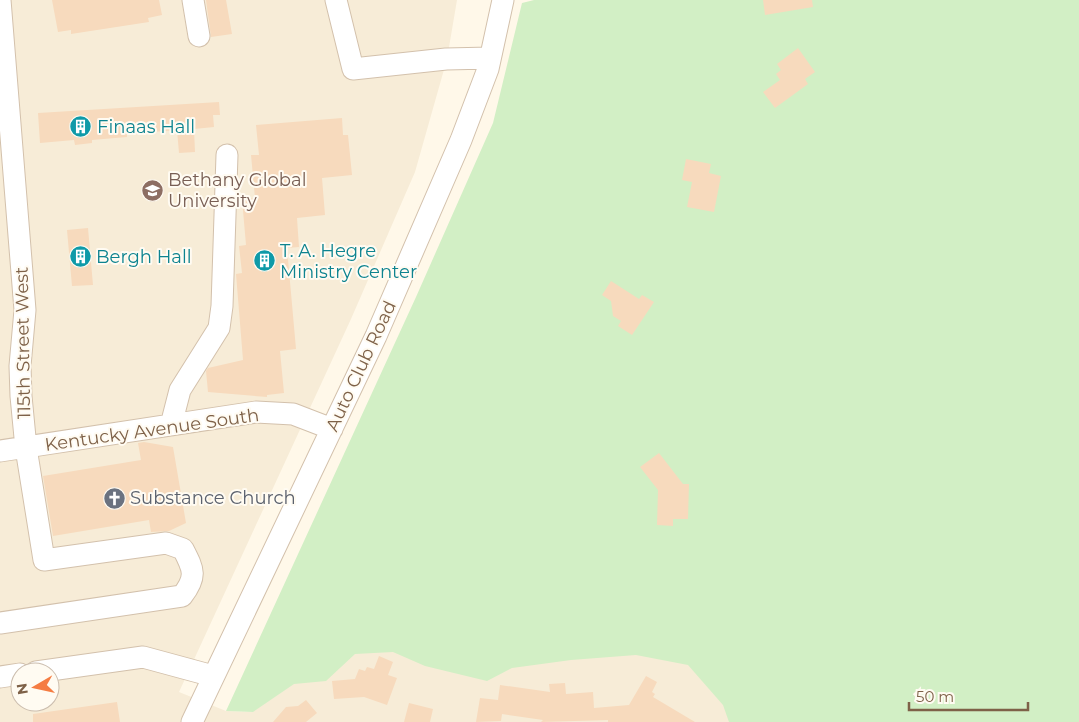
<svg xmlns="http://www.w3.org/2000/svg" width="1079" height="722" font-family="Montserrat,sans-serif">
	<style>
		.residential { fill: #f7ecd7; fill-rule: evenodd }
		.green { fill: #d2efc5 }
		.building { fill: #f7dabd }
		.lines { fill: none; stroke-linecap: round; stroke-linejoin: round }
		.minor-casing { stroke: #d3c1ac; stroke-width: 23 }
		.minor { stroke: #fff; stroke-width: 21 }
		.labels { text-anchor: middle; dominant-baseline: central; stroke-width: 4; stroke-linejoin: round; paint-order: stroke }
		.culture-label { font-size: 18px; fill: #0d838f; stroke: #fffbf2; text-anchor: start }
		.education-label { font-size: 18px; fill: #785e54; stroke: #fffbf2; text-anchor: start }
		.street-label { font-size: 18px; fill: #7e6148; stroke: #fffbf2 }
		.worship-label { font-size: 18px; fill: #5b616d; stroke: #fffbf2; text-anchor: start }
	</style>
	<rect width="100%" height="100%" fill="#fff8e9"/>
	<!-- residential -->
	<path class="residential" d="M0,0h457l-10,59 -32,113 -64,147 -172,373 47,19 26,1 135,-92 285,1 118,101h-790zM20,672h30v30h-30z"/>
	<!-- green -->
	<path class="green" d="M534,0h545v722h-350l-6,-17 -35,-40 -52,-10 -65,5 -59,8 -25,13 -62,-15 -32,-14 -38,2 -29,27 -32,3 -41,28 -27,-1 190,-414 77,-174 29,-120z"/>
	<!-- building -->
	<path class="building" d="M52,0h107l3,15 -14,3 1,4 -78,12v-4l-13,2z
		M206,0h20l6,34 -21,3z
		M763,0h49l1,7 -48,8z
		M798,48l17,24 -10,7 3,5 -33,24 -12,-16 17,-12 -4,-6 5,-4 -4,-6z
		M219,102l1,13h-7l1,12 -20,2 1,23 -16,1 -2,-23 -24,2v-10l-27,2 1,13 -35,3v3l-17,2 -1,-5 -34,3 -2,-30z
		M342,118l1,17h5l4,40 -30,3 3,37 -28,3 2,29 -12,1 9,101 -16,2 4,42 -17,2v2l-59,-5 -2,-21 2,-3 35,-8 -7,-86 6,-1 -3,-27 7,-1 -4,-46 13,-1 -4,-43h8l-3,-30z
		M686,159l25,5 -2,9 12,3 -7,36 -27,-5 5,-25 -10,-2z
		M88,228l5,57 -21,1 -5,-56z
		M611,281l28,18 3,-4 12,7 -22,33 -14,-9 3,-5 -8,-5 -2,-15 -9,-6z
		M144,442l29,5 13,76 -17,8 -18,1 -2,-12 -96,16 -10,-60 98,-16 -3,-17z
		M659,453l24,31h6l-1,35h-15v7l-16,-1 1,-35 -18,-23z
		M379,656l14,6 -5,13 9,3 -10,27 -23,-8 -30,2 -2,-18 23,-2 4,-10 6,2 2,-4 7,2z
		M646,676l11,6 -5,10 3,2 -2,3 42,25h-87v-2l-67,2 2,-2 -41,-6 -1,7 -25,1 4,-24 18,2 2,-15 50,7 -1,-8 16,-1 1,11 27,-2 1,16 35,-3z
		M306,700l11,13 -11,9h-33l13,-15 12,-1z
		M117,702l3,20h-87v-8z
		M409,703l24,6 -3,13h-26z"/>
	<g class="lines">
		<defs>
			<path id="minor" d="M193,0l6,36
				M336,0l17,69 93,-10 44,-1
				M171,425l9,-35 39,-62 3,-22 5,-151
				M0,451l256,-39 37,2 39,15
				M0,623l182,-27c15,-19 12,-26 1,-47l-17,-6 -122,17 -18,-112 -5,-52 -1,-30 5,-56 -25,-310
				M36,672l107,-15 70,19
				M0,677l20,-3
				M192,722l184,-386 85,-196 27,-71 15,-69"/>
		</defs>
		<!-- minor casing -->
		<use href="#minor" class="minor-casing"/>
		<!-- minor -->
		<use href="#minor" class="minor"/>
	</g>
	<!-- icons -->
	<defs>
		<symbol id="building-disc" viewBox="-11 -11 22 22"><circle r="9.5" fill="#0f9aa8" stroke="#fffbf2"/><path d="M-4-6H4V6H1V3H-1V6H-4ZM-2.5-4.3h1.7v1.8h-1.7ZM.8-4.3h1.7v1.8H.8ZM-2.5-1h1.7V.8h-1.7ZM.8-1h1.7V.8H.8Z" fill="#fff"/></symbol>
		<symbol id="university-disc" viewBox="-11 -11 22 22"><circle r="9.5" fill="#8d6e63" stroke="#fffbf2"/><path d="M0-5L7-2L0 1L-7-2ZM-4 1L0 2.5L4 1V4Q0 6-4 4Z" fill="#fff"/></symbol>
		<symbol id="church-disc" viewBox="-11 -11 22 22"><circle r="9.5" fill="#6b7280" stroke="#fffbf2"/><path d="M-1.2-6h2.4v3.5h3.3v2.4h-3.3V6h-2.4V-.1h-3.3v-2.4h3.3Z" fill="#fff"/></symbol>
	</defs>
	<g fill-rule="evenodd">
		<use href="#building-disc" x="68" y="114" width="25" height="25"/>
		<use href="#university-disc" x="140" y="178" width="25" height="25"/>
		<use href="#building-disc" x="68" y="244" width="25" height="25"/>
		<use href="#building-disc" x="252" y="248" width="25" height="25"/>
		<use href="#church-disc" x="102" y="486" width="25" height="25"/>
	</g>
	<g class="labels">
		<!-- culture labels -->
		<g class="culture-label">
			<text x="97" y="127">Finaas Hall</text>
			<text x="280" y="251">T. A. Hegre<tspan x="280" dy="21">Ministry Center</tspan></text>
			<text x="96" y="257">Bergh Hall</text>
		</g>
		<!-- education labels -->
		<g class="education-label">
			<text x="168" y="180">Bethany Global<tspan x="168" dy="21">University</tspan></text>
		</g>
		<!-- street labels -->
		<g class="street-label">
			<text transform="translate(23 343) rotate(-91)">115th Street West</text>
			<text transform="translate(361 366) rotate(-65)">Auto Club Road</text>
			<text transform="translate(152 430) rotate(-8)">Kentucky Avenue South</text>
		</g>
		<!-- worship labels -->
		<g class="worship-label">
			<text x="130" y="498">Substance Church</text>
		</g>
	</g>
	<!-- north arrow -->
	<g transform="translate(35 687) rotate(261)"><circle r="24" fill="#fffbf2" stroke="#cbbdae"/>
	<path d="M0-4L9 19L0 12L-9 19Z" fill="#f57c42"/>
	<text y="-8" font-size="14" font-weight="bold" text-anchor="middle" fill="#7e6148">N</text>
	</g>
	<!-- scale -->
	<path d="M909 702v8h119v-8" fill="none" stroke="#7e6148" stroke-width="2.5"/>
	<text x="916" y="702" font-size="15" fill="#7e6148" stroke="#fffbf2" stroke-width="4" paint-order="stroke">50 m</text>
</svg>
